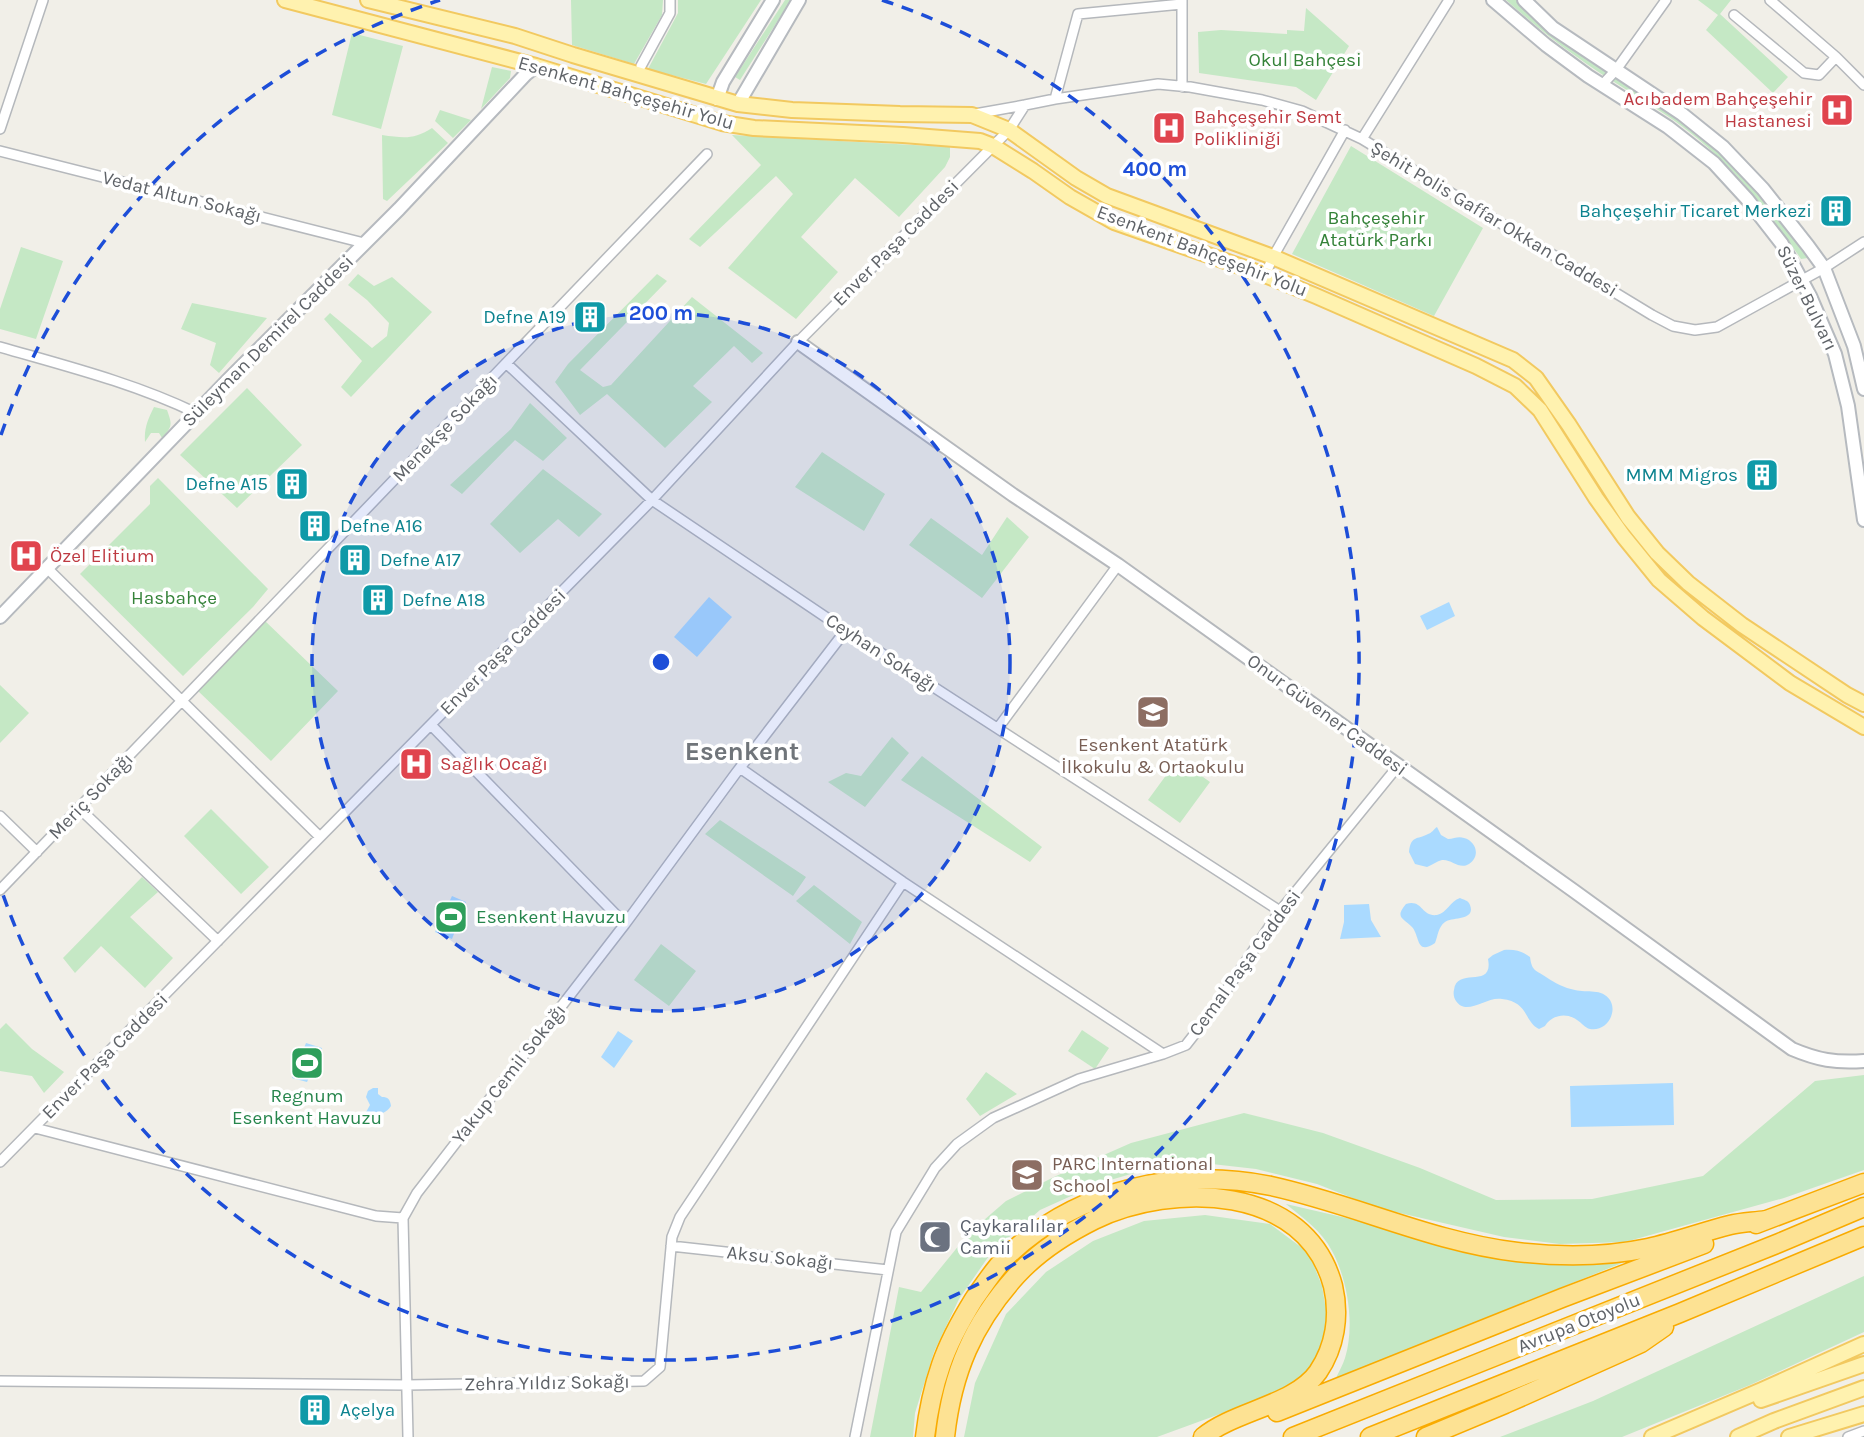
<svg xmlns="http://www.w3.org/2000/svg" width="1864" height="1437" font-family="Karla,sans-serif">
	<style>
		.green { fill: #c5e8c5 }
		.water { fill: #aadaff }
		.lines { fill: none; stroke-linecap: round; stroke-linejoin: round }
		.minor-casing { stroke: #b5b8bc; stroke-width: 12 }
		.tertiary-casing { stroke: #b5b8bc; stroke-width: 16 }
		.secondary-casing { stroke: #b6babf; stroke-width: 16 }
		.primary-casing { stroke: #f2c960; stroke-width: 18 }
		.motorway-casing { stroke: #f9ab00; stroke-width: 21 }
		.minor { stroke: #fff; stroke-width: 9 }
		.tertiary { stroke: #fff; stroke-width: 12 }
		.secondary { stroke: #fff; stroke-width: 12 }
		.primary { stroke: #fff2af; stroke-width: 14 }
		.motorway { stroke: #fde293; stroke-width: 18 }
		.ring { fill: none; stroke: #1d4ed8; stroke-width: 3.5; stroke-dasharray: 12 9 }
		.labels { text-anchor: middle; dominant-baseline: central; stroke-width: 7; stroke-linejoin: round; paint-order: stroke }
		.park-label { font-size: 19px; fill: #348238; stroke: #fff }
		.street-label { font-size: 19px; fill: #5f6368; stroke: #fff }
		.health-label { font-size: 19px; fill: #be3a42; stroke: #fff; text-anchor: start }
		.culture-label { font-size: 19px; fill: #0d838f; stroke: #fff; text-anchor: end }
		.education-label { font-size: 19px; fill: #785e54; stroke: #fff }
		.leisure-label { font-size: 19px; fill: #27864d; stroke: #fff; text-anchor: start }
		.worship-label { font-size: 19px; fill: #5b616d; stroke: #fff; text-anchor: start }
		.district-label { font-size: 26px; font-weight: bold; fill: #70757a; stroke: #fff }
		.centre { fill: #1d4ed8; stroke: #fff; stroke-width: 3.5 }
		.ring-label { font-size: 21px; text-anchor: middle; font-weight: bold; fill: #1d4ed8; stroke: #fff; stroke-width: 7; stroke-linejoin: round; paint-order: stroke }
	</style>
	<rect width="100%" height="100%" fill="#f1efe8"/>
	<!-- green -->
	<path class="green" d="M571,0h92l-1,15 -28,49 -62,-19z
		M678,0h83l-55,84 -58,-15 30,-56z
		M785,0h6l-51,80 -5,-3z
		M1506,0h10l41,35 116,78 48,36 59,67 28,42 -7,1c-28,-41 -58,-81 -96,-114 -39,-35 -86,-57 -128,-88 -25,-17 -48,-37 -71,-57z
		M1698,0h33l-11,14 68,63 -15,16 -67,-63 12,-15z
		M1306,8l43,38 -33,54 -20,-13 -97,-14 -1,-41 23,-2 66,4v-4l17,1z
		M352,33l51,13 -22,83 -49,-14z
		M492,67l19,4 -1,7 -29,31z
		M440,110l31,10 -18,18 -18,-17z
		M432,128l16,15 -61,58 -4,-2 -1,-64c22,3 31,5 50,-7z
		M732,135l218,12v10l-5,10 -46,50 -44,-39 -54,59 37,35 -42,47 -68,-51 65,-74 -17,-18 -76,71 -11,-8 72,-74z
		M1351,146l132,82 -49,88 -142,-62z
		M21,247l42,14 -27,78 -36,-10v-20z
		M358,274l16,12 18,-9 40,35 -81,85 -10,-10 21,-26 -38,-42 6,-6 42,35 15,-12 2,-13 -22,-23 -19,-15z
		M657,274l10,7 -87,89 23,17 8,-2 81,-88 71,56 -11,10 -18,-17 -41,40 19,16 -47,46 -58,-54 -27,21 -25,-33 13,-18z
		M192,303l75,15 -48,55 -9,-8 6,-22 -35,-14z
		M247,388l55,57 -65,63 -57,-53z
		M530,403l37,35 -24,23 -28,-21 -53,54 -12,-9 61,-56z
		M154,407l13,3c5,14 6,16 -5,28l-3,-5h-8l-6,9c-1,-14 3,-23 9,-35z
		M822,452l63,42 -21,37 -69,-44z
		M543,469l59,45 -23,23 -21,-18 -38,34 -30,-29z
		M158,478l110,111 -15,18 -70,69 -103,-102 70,-70v-18z
		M1007,517l22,20 -47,61 -73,-53 22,-27 51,37z
		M264,620l74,71 -67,70 -74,-71z
		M0,685l29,28 -29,30z
		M892,737l17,16 -44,54 -37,-25 18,-9 15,3z
		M922,756l120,91 -12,15 -129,-82z
		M1178,759l32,23 -30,41 -32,-23z
		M211,809l58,58 -28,27 -57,-58z
		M720,820l86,57 -13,19 -88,-62z
		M142,877l16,15 -28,25 43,41 -28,30 -44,-42 -26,27 -12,-15z
		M814,885l48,37 -12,22 -54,-43z
		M661,944l35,27 -27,35 -35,-26z
		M6,1023l26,26 32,23 -20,21 -12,-17 -32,-5v-42z
		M1082,1030l27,18 -14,21 -27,-18z
		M986,1072l31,22 -37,22 -14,-17z
		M1864,1075v95l-80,28 -159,44 -65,2 -56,-7 -126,-29 -61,-24 -61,-15 -53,-6 -48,4 -55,16 -60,27 -49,43 -32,46 -25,53 -19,61 -2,24h-43l29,-150 22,5 48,-59 37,-32 50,-25 75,-33 113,-30 79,20 97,35 76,32 96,-1 111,-23 112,-95z
		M1286,1204l95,22 79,26 64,10 98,1 -286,115c3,-7 7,-13 9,-20 10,-32 3,-78 -13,-107 -10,-20 -29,-33 -46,-47z
		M1205,1215l65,9 39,29 13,33 5,30 -2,21 -10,23 -17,21 -23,13 -118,43h-193l11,-54 31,-69 40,-42 47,-31 51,-20z
		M1864,1276v56l-114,53 -128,52h-122l93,-36z"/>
	<!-- water -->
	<path class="water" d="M709,597l23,20 -35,40 -23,-20z
		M1449,602l6,14 -28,14 -7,-14z
		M1437,827l4,8 7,4c6,0 10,-3 16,-1 12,3 17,18 5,26 -10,6 -17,-5 -27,-4 -5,1 -10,5 -15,7l-12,-3 -6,-12c2,-17 8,-12 19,-18 4,-1 6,-5 9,-7z
		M452,896l14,6 -14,37 -17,-7z
		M1460,898c4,2 8,2 10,7 6,16 -18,12 -25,17 -7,5 -7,14 -10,21 -19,13 -15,-7 -23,-16 -8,-9 -18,-9 -6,-23 17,-5 15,13 31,11 10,-2 13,-14 23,-17z
		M1369,904l2,16 10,17 -41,2 4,-17v-17z
		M1504,950c10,-1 18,1 26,7 2,15 6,13 16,20 9,6 18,11 29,13 12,3 27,-2 35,10 8,13 -4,32 -20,29 -5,-1 -8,-6 -13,-9 -11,-8 -25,-5 -32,6l-6,3c-15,-7 -10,-27 -37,-30 -16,-3 -35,18 -46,2 -2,-3 -3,-7 -2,-11 3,-24 40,0 34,-31l5,-4z
		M618,1031l15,10 -19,27 -13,-11z
		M306,1043l16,5 -15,34 -15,-4z
		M1673,1083l1,42 -103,2 -1,-41z
		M373,1088h5v6l4,3c6,0 8,2 9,9 -4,7 -12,7 -17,14l-5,-1 -4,-5 5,-9 -4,-8 2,-6z"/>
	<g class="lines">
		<defs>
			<path id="minor" d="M1182,0v87
				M1770,0l66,57 28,28
				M1734,15l70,58 15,2 17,-18
				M641,66l29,-53v-13
				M1602,85l14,-15 50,-70
				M1055,99l23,-85 104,-10
				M975,114l50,-9
				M0,129l43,-129
				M1362,139l87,-139
				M0,151l364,92
				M1265,275l8,-18 72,-127
				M0,347c66,19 134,36 196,66
				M506,363l146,137 178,120 450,291
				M47,568l273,269
				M431,725l194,199
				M998,728l120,-163
				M740,768l163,114 260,172
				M79,808l139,133
				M0,816l37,36
				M0,890l707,-736
				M35,1128l341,88 27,2
				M0,1162l652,-662 146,-158 211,-212 16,-25 30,-6 103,-15 32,3 72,13 40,11 60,28 290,176 21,11 22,4 22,-3 107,-59 40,-26
				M403,1218l14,-25 208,-269 111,-151 110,-143
				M403,1218l5,219
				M671,1246l217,24
				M0,1381l407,4 237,-4 16,-14 12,-130 8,-20 223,-335
				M855,1437l41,-205 39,-64 22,-24 36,-26 86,-39 84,-25 23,-9 25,-32 69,-102 118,-145
				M1848,1437l16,-6"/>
			<path id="tertiary" d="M798,342l215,153 105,70 456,326 218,158c26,11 43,14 72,12"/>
			<path id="secondary" d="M1493,0l53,45 42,31 80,51 46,36 33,36 35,45 28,52 25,58 13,52 16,114
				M1524,0l29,28 129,86 41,33 40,42 45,57 16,22 30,78 10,43
				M717,99l6,-17 50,-82
				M738,104l61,-104
				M0,617l229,-238 170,-170 127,-135 10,-8"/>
			<path id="primary" d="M285,0l251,66 186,57 32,5 149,7 77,6 13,5 40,25 37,26 44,25 151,53 51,21 160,70 39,20 25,24 56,88 28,39 35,43 44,38 87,65 74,44
				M368,0l147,36 58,19 165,49 54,6 108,4 72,1 37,15 67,48 31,18 166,61 240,103 23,18 33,47 59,92 29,36 31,30 54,42 105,70 17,9
				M1761,1400l103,-36
				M1652,1437l110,-47 102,-46
				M1738,1437l36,-16 90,-33
				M1789,1437l75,-23"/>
			<path id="motorway" d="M1756,1224l108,-41
				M1277,1412l285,-114 142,-54
				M925,1437c3,-25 8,-49 16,-72 8,-24 20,-45 33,-66 10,-14 20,-30 32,-42 71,-68 171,-90 265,-71 83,18 161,56 246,66 43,5 88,5 131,-4 28,-6 54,-16 82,-23 12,-3 24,-3 36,-5
				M945,1437c7,-64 28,-114 72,-162 21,-23 49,-41 77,-55 79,-38 212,-36 239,66 7,30 2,61 -15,86 -23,33 -84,39 -115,65
				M1293,1437l486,-194 85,-36
				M1370,1437l310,-124 184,-77
				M1426,1437l79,-33 121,-54 15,-7 23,-16"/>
		</defs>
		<!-- minor casing -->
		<use href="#minor" class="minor-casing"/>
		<!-- tertiary casing -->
		<use href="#tertiary" class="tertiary-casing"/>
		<!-- secondary casing -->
		<use href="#secondary" class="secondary-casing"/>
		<!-- primary casing -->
		<use href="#primary" class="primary-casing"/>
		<!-- motorway casing -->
		<use href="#motorway" class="motorway-casing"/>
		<!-- minor -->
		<use href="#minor" class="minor"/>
		<!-- tertiary -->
		<use href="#tertiary" class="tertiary"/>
		<!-- secondary -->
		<use href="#secondary" class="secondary"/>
		<!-- primary -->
		<use href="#primary" class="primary"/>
		<!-- motorway -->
		<use href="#motorway" class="motorway"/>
	</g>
	<!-- distance rings -->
	<circle cx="661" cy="662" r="349" fill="#1d4ed8" fill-opacity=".12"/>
	<g class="ring">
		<circle cx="661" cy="662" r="349"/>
		<path d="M1 435A698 698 0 0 1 440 0M882 0A698 698 0 1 1 1 889"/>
	</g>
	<!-- icons -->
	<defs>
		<symbol id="hospital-square" viewBox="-11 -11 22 22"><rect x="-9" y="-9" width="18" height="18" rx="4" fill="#e0444e" stroke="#fff"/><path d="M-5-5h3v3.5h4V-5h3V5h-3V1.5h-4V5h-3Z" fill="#fff"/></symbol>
		<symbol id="building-square" viewBox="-11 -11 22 22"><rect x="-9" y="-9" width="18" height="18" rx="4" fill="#0f9aa8" stroke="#fff"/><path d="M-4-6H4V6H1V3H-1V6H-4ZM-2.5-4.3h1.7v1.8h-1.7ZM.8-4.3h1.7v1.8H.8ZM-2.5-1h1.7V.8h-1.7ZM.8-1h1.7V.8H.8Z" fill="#fff"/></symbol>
		<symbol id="school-square" viewBox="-11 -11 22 22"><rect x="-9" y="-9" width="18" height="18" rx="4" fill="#8d6e63" stroke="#fff"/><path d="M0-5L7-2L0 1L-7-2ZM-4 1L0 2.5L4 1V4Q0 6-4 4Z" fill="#fff"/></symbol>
		<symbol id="stadium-square" viewBox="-11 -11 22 22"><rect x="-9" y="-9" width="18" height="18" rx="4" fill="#2e9e5b" stroke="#fff"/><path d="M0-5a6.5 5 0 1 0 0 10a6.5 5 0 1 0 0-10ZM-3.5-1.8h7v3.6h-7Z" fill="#fff"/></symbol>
		<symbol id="mosque-square" viewBox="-11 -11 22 22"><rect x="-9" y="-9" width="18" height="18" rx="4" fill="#6b7280" stroke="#fff"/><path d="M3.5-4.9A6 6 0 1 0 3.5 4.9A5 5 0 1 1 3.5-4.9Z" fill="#fff"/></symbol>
	</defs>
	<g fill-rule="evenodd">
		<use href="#hospital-square" x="1818" y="91" width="38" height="38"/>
		<use href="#hospital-square" x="1150" y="109" width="38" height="38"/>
		<use href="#building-square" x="1817" y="192" width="38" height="38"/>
		<use href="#building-square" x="571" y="298" width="38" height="38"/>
		<use href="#building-square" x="1743" y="456" width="38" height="38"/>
		<use href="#building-square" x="273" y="465" width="38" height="38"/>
		<use href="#building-square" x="296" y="507" width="38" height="38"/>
		<use href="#hospital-square" x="7" y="537" width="38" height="38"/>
		<use href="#building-square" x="336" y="541" width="38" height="38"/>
		<use href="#building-square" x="359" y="581" width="38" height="38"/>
		<use href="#school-square" x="1134" y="693" width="38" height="38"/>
		<use href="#hospital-square" x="397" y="745" width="38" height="38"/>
		<use href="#stadium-square" x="432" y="898" width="38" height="38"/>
		<use href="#stadium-square" x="288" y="1044" width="38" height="38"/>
		<use href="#school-square" x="1008" y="1156" width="38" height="38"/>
		<use href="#mosque-square" x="916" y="1218" width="38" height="38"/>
		<use href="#building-square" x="296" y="1391" width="38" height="38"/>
	</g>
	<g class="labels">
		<!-- park labels -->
		<g class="park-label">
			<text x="1305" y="60">Okul Bahçesi</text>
			<text x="1376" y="218">Bahçeşehir<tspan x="1376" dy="22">Atatürk Parkı</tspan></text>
			<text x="174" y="598">Hasbahçe</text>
		</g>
		<!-- street labels -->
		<g class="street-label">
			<text transform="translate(626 93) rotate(16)">Esenkent Bahçeşehir Yolu</text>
			<text transform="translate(182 197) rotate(14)">Vedat Altun Sokağı</text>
			<text transform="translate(1494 219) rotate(31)">Şehit Polis Gaffar Okkan Caddesi</text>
			<text transform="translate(896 243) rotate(-45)">Enver Paşa Caddesi</text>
			<text transform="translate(1202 251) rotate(21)">Esenkent Bahçeşehir Yolu</text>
			<text transform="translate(1807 298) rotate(64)">Süzer Bulvarı</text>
			<text transform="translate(268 341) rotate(-45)">Süleyman Demirel Caddesi</text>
			<text transform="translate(445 428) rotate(-46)">Menekşe Sokağı</text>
			<text transform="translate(503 652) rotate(-45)">Enver Paşa Caddesi</text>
			<text transform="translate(881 653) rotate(33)">Ceyhan Sokağı</text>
			<text transform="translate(1327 715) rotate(36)">Onur Güvener Caddesi</text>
			<text transform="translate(91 796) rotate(-46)">Meriç Sokağı</text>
			<text transform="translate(1245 963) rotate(-54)">Cemal Paşa Caddesi</text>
			<text transform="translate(105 1056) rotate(-45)">Enver Paşa Caddesi</text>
			<text transform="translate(509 1074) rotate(-52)">Yakup Cemil Sokağı</text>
			<text transform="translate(780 1258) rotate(6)">Aksu Sokağı</text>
			<text transform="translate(1579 1323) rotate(-22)">Avrupa Otoyolu</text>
			<text transform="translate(547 1383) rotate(-1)">Zehra Yıldız Sokağı</text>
		</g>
		<!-- health labels -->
		<g class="health-label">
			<text x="1812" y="99" text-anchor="end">Acıbadem Bahçeşehir<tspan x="1812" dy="22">Hastanesi</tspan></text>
			<text x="1194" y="117">Bahçeşehir Semt<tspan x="1194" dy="22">Polikliniği</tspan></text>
			<text x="50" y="556">Özel Elitium</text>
			<text x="440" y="764">Sağlık Ocağı</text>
		</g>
		<!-- culture labels -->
		<g class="culture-label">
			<text x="1812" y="211">Bahçeşehir Ticaret Merkezi</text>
			<text x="566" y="317">Defne A19</text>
			<text x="1738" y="475">MMM Migros</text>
			<text x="268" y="484">Defne A15</text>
			<text x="340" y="526" text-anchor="start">Defne A16</text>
			<text x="380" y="560" text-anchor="start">Defne A17</text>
			<text x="402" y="600" text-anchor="start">Defne A18</text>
			<text x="340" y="1410" text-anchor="start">Açelya</text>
		</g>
		<!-- education labels -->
		<g class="education-label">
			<text x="1153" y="745">Esenkent Atatürk<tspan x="1153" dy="22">İlkokulu &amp; Ortaokulu</tspan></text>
			<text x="1052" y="1164" text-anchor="start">PARC International<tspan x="1052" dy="22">School</tspan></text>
		</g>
		<!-- leisure labels -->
		<g class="leisure-label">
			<text x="476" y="917">Esenkent Havuzu</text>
			<text x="307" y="1096" text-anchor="middle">Regnum<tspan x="307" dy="22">Esenkent Havuzu</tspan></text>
		</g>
		<!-- worship labels -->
		<g class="worship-label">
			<text x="960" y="1226">Çaykaralılar<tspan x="960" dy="22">Camii</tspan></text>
		</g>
		<!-- district labels -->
		<g class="district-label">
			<text x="742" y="751">Esenkent</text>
		</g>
	</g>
	<circle cx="661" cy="662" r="10" class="centre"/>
	<g class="ring-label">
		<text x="1155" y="176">400 m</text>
		<text x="661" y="320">200 m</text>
	</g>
</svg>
